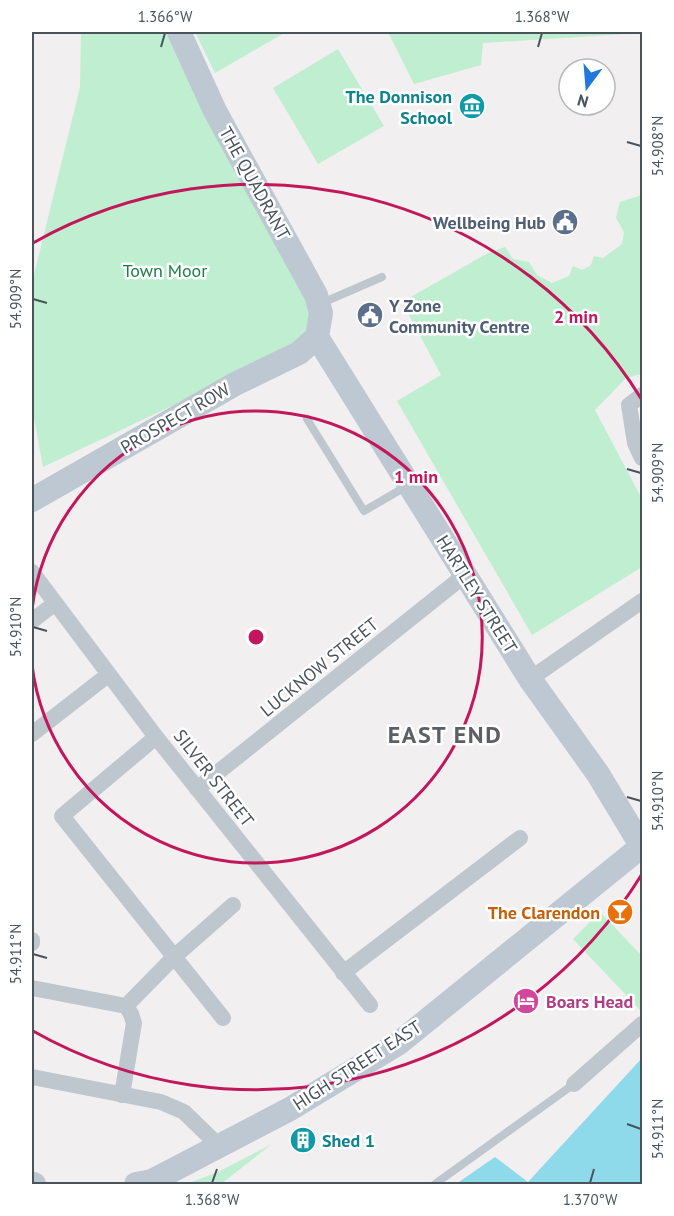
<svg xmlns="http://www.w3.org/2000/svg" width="674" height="1216" font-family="'PT Sans',sans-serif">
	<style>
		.green { fill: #bfeed0 }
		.water { fill: #8edaea }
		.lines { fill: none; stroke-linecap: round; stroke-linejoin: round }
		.lane { stroke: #bec7ce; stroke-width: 8 }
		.street { stroke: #bec7ce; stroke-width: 16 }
		.secondary { stroke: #bec8d3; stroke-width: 24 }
		.ticks { fill: none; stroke: #48535c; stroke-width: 2 }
		.ring { fill: none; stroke: #c2185b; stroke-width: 3 }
		.labels { text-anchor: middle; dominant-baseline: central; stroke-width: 5; stroke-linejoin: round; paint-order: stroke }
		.culture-label { font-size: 18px; font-weight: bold; fill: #0d838f; stroke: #fff; text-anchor: end }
		.street-label { font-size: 18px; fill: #48535c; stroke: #fff }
		.service-label { font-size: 18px; font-weight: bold; fill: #4e5e75; stroke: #fff; text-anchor: end }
		.park-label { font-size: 18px; fill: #1a7d48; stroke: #fff }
		.food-label { font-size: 18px; font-weight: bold; fill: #c56008; stroke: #fff; text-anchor: end }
		.hotel-label { font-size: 18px; font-weight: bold; fill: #b23c85; stroke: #fff; text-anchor: start }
		.district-label { font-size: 24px; font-weight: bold; letter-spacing: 1.5px; fill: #5c6064; stroke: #fff }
		.centre { fill: #c2185b; stroke: #fff; stroke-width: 3 }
		.ring-label { font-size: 18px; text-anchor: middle; font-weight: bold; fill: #c2185b; stroke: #fff; stroke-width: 5; stroke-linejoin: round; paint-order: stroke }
		.neatline { fill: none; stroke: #48535c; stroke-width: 2 }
		.ticks-label { font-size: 15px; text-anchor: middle; fill: #48535c }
	</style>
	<rect width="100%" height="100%" fill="#f2eff0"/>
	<!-- green -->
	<path class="green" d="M81,32h104l131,263 1,42 -274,130 -11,-60v-124l48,-196z
		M195,32h91l-71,41z
		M388,32h254v1l-159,10 -2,22 -67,19z
		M338,49l46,77 -66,38 -45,-76z
		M642,195v179l-16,4 -31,32 47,89v68l-110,68 -135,-234 44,-26 -39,-73 86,-49 17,-6 8,12 16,3 8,13 15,8 17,-7 4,-10 9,4 9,-5 3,-9 9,2 19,-14 2,-12 -8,-14 4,-16z
		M600,912l42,44v56l-69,-73z
		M272,1144l-51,40h-35l32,-12z"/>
	<!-- water -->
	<path class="water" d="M642,1058v126h-186l39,-27 33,25z"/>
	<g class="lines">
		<!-- lane -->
		<path class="lane" d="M322,303l60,-26
			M307,419l57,92 43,-25
			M435,1184l139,-100"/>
		<!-- street -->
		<path class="street" d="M642,395l-13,10 6,38 7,15
			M32,572l124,165 214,268
			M32,621l22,-17
			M530,679l112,-78
			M32,734l76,-59
			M156,737l-94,79 161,202
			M197,789l268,-214
			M32,940v3
			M343,973l177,-135
			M32,988l94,18 49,-50 58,-51
			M32,1077l129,25 23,10 35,34
			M574,1084l68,-60
			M122,1095l12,-72 -3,-9 -5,-8"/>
		<!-- secondary -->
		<path class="secondary" d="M179,32l36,79 101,184 5,18 -4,24
			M317,337l213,342 68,95 44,73
			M32,500l203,-116 64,-31 18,-16
			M32,1184h2
			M136,1184l16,-3 138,-72 109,-66 243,-197"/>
	</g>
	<!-- ticks -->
	<path class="ticks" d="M161,47l4,-14M538,47l4,-14M627,142l14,4M33,299l14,4M627,469l14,4M33,627l14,4M627,797l14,4M33,954l14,4M627,1124l14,5M212,1183l5,-14M590,1183l4,-14"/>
	<!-- distance rings -->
	<g class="ring">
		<path d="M32 609A226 226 0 1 1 32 665"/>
		<path d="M642 874A453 453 0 0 1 33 1031M33 243A453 453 0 0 1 642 400"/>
	</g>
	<!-- icons -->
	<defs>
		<symbol id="museum-disc" viewBox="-11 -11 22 22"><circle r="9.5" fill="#0f9aa8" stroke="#fff"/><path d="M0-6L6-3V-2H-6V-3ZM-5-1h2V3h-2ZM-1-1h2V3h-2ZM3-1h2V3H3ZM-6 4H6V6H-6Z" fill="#fff"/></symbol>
		<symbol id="civic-disc" viewBox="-11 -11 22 22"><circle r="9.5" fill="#5c6f8a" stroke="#fff"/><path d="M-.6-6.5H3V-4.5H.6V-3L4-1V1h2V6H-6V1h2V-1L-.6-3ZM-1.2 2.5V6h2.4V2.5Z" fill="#fff"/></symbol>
		<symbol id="bar-disc" viewBox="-11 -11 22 22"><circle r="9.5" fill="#e8710a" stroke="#fff"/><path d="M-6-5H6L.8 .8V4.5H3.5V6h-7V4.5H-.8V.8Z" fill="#fff"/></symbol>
		<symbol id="hotel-disc" viewBox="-11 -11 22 22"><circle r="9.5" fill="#d1479c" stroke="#fff"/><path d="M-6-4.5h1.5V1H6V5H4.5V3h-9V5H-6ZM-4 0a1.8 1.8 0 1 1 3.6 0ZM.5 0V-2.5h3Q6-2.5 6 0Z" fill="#fff"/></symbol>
		<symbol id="building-disc" viewBox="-11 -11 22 22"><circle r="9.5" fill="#0f9aa8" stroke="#fff"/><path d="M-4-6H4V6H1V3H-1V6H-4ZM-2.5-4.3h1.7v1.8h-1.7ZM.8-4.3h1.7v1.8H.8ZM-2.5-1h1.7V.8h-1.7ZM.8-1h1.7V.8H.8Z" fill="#fff"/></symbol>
	</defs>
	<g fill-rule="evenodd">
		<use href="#museum-disc" x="457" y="91" width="30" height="30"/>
		<use href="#civic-disc" x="550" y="207" width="30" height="30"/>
		<use href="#civic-disc" x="355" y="300" width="30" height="30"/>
		<use href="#bar-disc" x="605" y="897" width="30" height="30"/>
		<use href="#hotel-disc" x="511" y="986" width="30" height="30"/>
		<use href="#building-disc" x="288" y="1125" width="30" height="30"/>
	</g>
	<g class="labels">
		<!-- culture labels -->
		<g class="culture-label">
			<text x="452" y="96">The Donnison<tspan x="452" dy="21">School</tspan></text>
			<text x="322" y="1140" text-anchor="start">Shed 1</text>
		</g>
		<!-- street labels -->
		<g class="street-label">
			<text transform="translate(255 183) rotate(61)">THE QUADRANT</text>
			<text transform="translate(175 418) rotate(-30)">PROSPECT ROW</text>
			<text transform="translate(477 594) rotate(58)">HARTLEY STREET</text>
			<text transform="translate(319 667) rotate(-39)">LUCKNOW STREET</text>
			<text transform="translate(214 778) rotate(52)">SILVER STREET</text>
			<text transform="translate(357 1065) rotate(-33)">HIGH STREET EAST</text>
		</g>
		<!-- service labels -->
		<g class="service-label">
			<text x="546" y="222">Wellbeing Hub</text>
			<text x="389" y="305" text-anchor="start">Y Zone<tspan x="389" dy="21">Community Centre</tspan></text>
		</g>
		<!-- park labels -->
		<g class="park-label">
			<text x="165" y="270">Town Moor</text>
		</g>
		<!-- food labels -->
		<g class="food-label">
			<text x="600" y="912">The Clarendon</text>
		</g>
		<!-- hotel labels -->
		<g class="hotel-label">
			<text x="546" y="1001">Boars Head</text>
		</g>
		<!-- district labels -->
		<g class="district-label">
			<text x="445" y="734">EAST END</text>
		</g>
	</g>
	<circle cx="256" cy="637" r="9" class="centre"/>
	<g class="ring-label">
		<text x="576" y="323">2 min</text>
		<text x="416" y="483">1 min</text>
	</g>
	<!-- border -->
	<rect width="674" height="1216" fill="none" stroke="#ffffff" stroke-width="66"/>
	<!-- north arrow -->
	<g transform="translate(587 87) rotate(196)"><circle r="28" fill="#ffffff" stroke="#b6babe" stroke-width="1.5"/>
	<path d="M0-4.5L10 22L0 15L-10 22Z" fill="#1e78dd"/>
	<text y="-9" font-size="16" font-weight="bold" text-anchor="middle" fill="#48535c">N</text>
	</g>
	<rect x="33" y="33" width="608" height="1150" class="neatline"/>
	<g class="ticks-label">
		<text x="165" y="22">1.366°W</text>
		<text x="542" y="22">1.368°W</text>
		<text transform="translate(658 146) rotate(-90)" y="5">54.908°N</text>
		<text transform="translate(16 299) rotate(-90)" y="5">54.909°N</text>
		<text transform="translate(658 473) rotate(-90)" y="5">54.909°N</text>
		<text transform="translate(16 627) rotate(-90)" y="5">54.910°N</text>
		<text transform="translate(658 801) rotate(-90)" y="5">54.910°N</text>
		<text transform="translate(16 954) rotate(-90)" y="5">54.911°N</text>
		<text transform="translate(658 1129) rotate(-90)" y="5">54.911°N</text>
		<text x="212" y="1205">1.368°W</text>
		<text x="590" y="1205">1.370°W</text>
	</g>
</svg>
